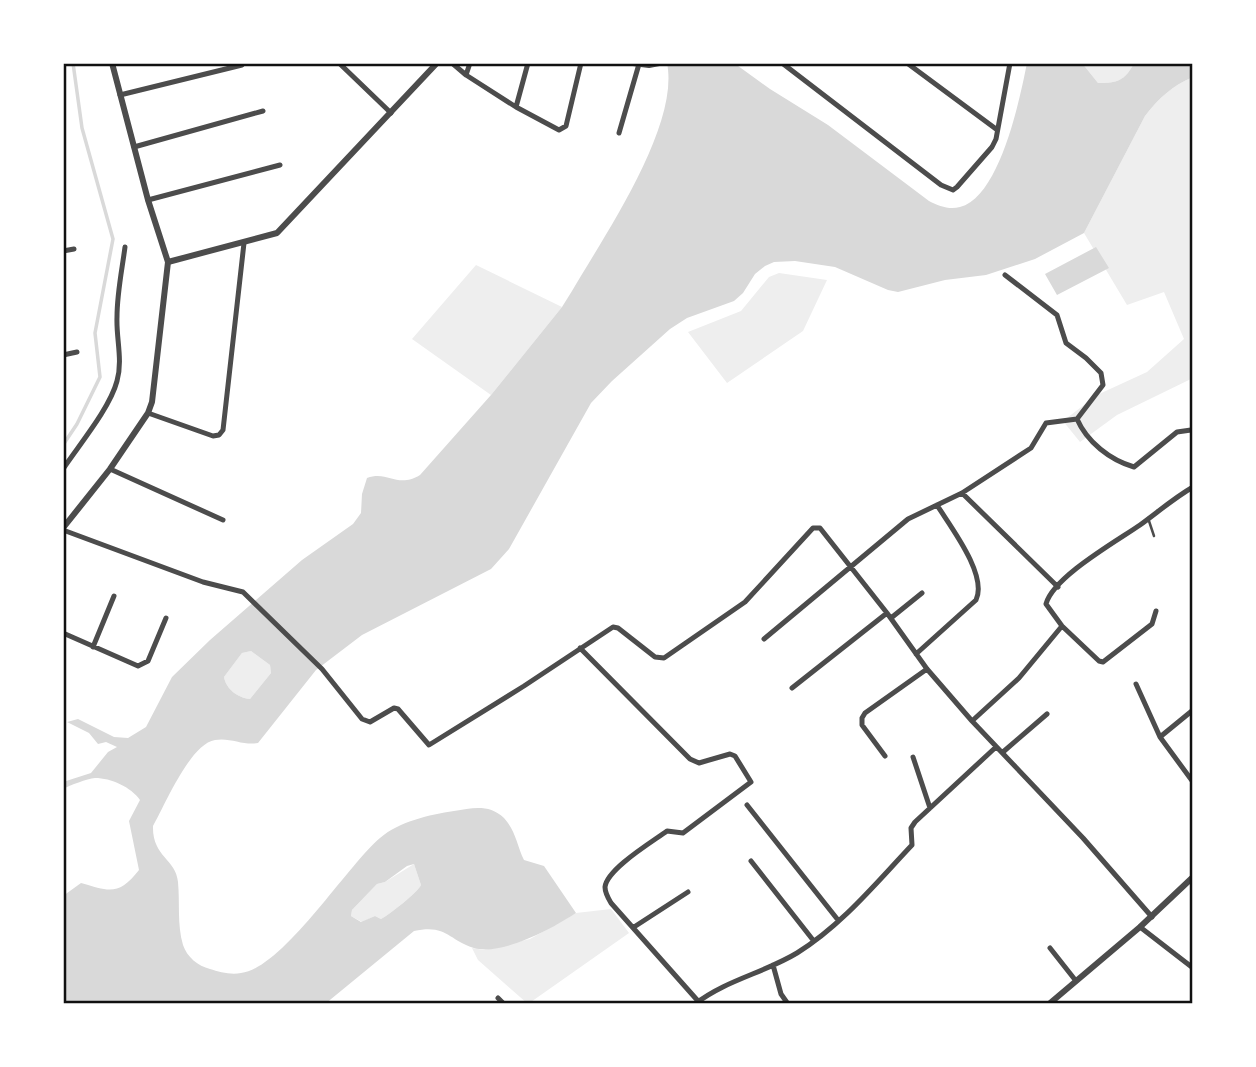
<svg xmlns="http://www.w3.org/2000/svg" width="1256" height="1067" font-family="Overpass,sans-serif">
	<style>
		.green { fill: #eee }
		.water { fill: #d9d9d9; fill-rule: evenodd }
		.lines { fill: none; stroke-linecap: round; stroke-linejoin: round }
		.stream { stroke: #d9d9d9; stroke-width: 3.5 }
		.service { stroke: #4c4c4c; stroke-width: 2.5 }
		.minor { stroke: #4c4c4c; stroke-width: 5 }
		.tertiary { stroke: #4c4c4c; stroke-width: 6 }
		.neatline { fill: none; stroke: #111; stroke-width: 2.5 }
	</style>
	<rect width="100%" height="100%" fill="#fff"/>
	<!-- green -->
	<path class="green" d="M1082,63h52c-9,18 -17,20 -36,20z
		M1193,77v301l-76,37 -37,27 -17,-21 34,-26 50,-23 37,-33 -20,-47 -37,13 -43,-72 61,-117c14,-18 27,-30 48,-39z
		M476,265l86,42 -71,88 -79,-56z
		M779,273l48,7 -24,51 -76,52 -39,-51 53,-21 28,-34z
		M251,651l19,14 1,8 -21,26c-12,-1 -24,-10 -26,-22l18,-24z
		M414,864l7,21c-3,7 -32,30 -40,34l-6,-3 -13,6 -11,-6 1,-6 25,-26 8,-2z
		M611,909l18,24 -101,71 -50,-44 -6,-12 12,2 46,-11 46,-26z"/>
	<!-- water -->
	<path class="water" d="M667,63h67l36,26 58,36 101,76c10,5 20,9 31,6 40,-10 60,-109 67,-144h55l16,20c19,0 27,-2 36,-20h59v14c-21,9 -34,21 -48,39l-61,117 -49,26 -49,16 -41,5 -47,12 -10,-2 -53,-23 -40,-6 -21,1 -9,4 -10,8 -12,19 -9,8 -47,17 -17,11 -58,52 -21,22 -82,146 -18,20 -129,66 -46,35 -58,73c-14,3 -28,-6 -43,-3 -25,4 -50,65 -62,86 -1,31 23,33 25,56 2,21 -1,42 5,63 4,12 15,21 27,24 9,3 21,6 31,4 42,-5 105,-106 139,-135 20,-17 49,-23 74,-27 19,-3 35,-7 50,7 12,13 13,28 20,42l20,6 32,47c-23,15 -74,43 -102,35 -26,-8 -27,-24 -60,-17l-89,73h-262v-108l18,-13c30,9 38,12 58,-13l-10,-49 11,-21c-9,-13 -29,-22 -45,-22 -8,1 -25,7 -32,11v-7l28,-9 17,-21 9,-5 -11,-5 -8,2 -9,-11 -22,-11 11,-3 36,18 14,1 18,-11 26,-50 38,-37 92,-80 51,-36 8,-11 1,-19 5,-16c21,-8 30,11 53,-3l71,-80 71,-88 10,-16c32,-55 108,-165 95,-228zM251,651l19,14 1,8 -21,26c-12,-1 -24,-10 -26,-22l18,-24zM414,864l7,21c-3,7 -32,30 -40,34l-6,-3 -14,6 -10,-6 1,-6 25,-26 8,-2 22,-16z
		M1096,247l13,21 -52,27 -12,-21z"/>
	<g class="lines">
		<!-- stream -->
		<path class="stream" d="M63,445l14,-21 23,-47 -5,-44 18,-94 -31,-111 -9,-65"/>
		<!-- service -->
		<path class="service" d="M1148,518l6,18"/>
		<!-- minor -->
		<path class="minor" d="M339,63l52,50
			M452,63l14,12
			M470,63l-4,12 50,32 43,23 7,-4 15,-63
			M782,63l159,122 12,5 4,-3 35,-40 4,-8 14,-76
			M907,63l89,66
			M120,95l122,-30
			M516,107l12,-44
			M619,133l20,-69
			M134,147l129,-36
			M148,200l132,-35
			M63,251l11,-2
			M1005,275l52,40 9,28 20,15 15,15 2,12 -26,34c10,23 33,41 57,48l43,-35 14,-2 2,2
			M63,355l14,-3
			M148,413l65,23 6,-1 4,-5 21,-187
			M63,469c16,-24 47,-61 54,-88 6,-21 -1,-43 0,-64 0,-24 5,-47 8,-70
			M110,469l113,51
			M962,493l96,94
			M63,530l140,52 40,10 79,77 40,50 8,3 24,-14 4,1 31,36 95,-59 89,-59 5,1 37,29 9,1 81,-56 68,-74h7l67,85 40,56 45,52 111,117 69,79
			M1156,611l-4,13 -49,38 -4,-1 -37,-35 -16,-22c7,-27 71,-63 94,-79 18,-13 34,-27 53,-38
			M891,618l31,-25
			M63,633l75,33 10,-5 18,-43
			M764,639l144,-120 54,-26 69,-45 15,-25 31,-4
			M93,647l21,-51
			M580,648l110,111 9,4 31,-9 5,2 16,26 -68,51 -16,-2c-15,11 -60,38 -62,56 0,6 3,11 6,16l87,98
			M916,654l60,-54c12,-25 -26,-74 -39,-95
			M1136,684l24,53 33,45
			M792,688l95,-75
			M972,721l47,-43 43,-52
			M1160,737l33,-27
			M1003,752l44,-38
			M885,756l-23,-31v-7l3,-5 62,-44
			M913,757l17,51
			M747,805l91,115
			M751,861l62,79
			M634,927l54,-35
			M1140,927l53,41
			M1050,948l26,33
			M773,965l8,29 7,10
			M498,998l6,6
			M695,1004c31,-24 69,-31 102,-51 45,-28 79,-70 115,-108l-1,-17 4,-6 81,-75"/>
		<!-- tertiary -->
		<path class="tertiary" d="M633,63l16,2 10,-2
			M168,262l109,-29 160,-170
			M63,528l47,-59 38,-56 4,-11 16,-140 -20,-62 -36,-137
			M1049,1004l91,-77 53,-50"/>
	</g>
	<!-- border -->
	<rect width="1256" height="1067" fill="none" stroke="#ffffff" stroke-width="130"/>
	<rect x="65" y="65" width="1126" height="937" class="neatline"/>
</svg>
